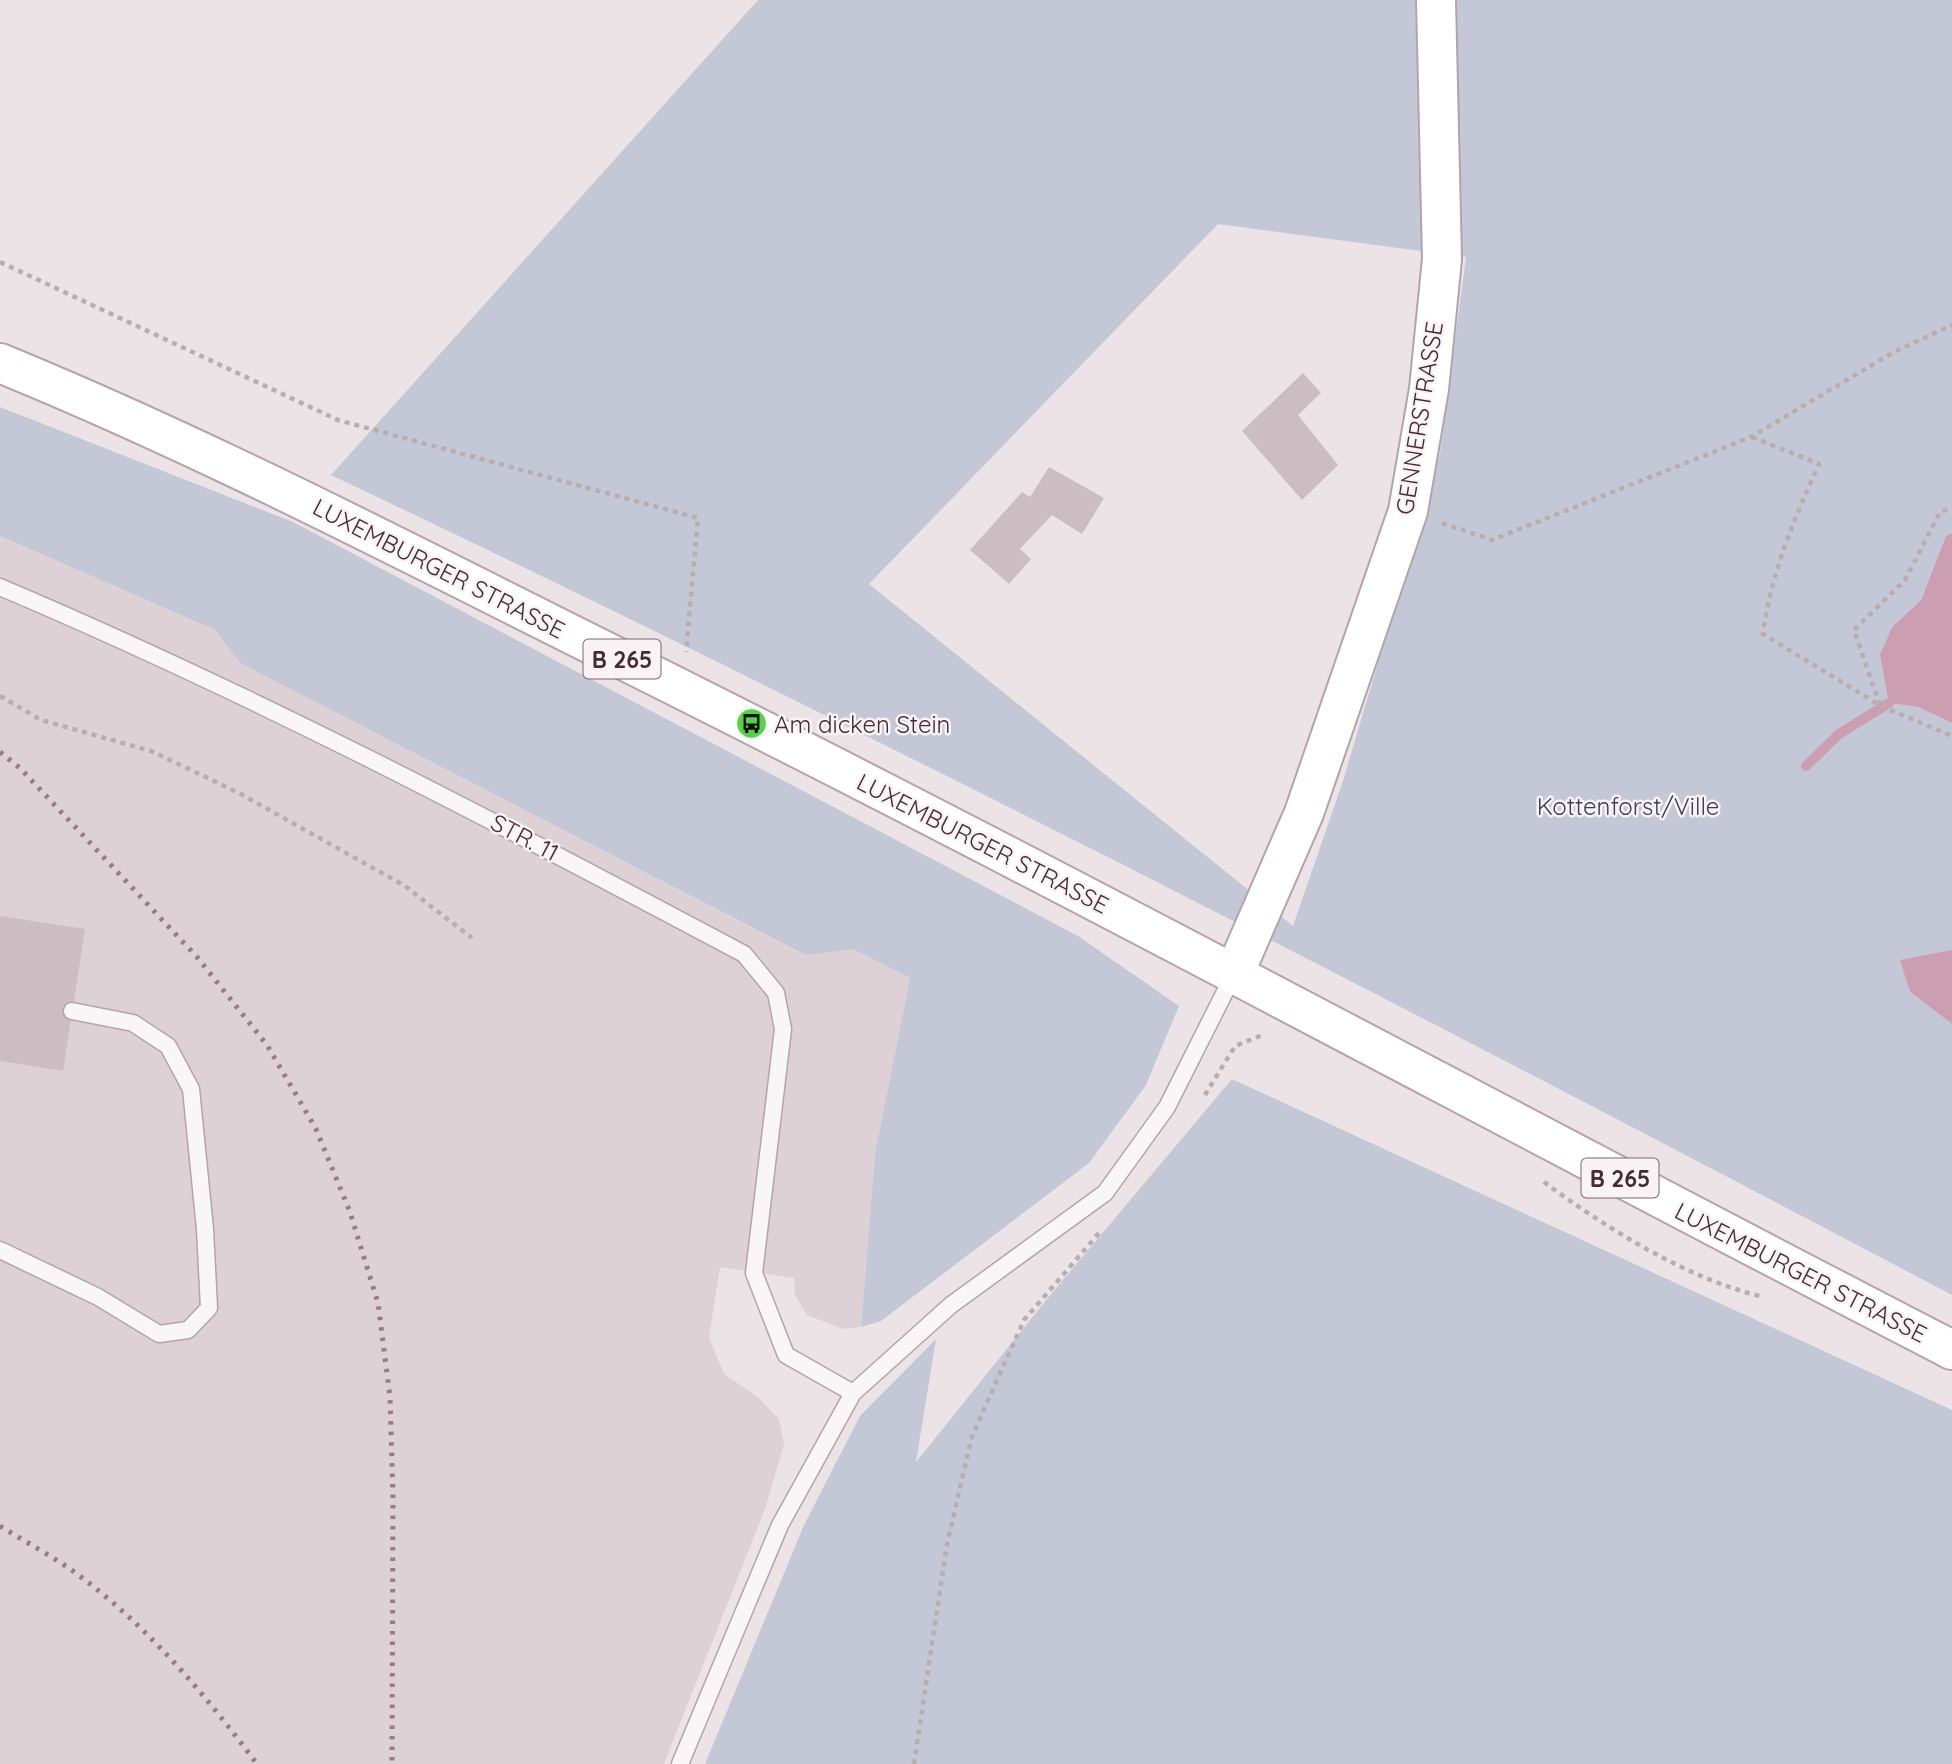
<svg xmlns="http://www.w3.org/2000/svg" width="1952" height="1764" font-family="Quicksand,sans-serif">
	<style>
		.built { fill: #ded1d5 }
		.green { fill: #c4c8d6; fill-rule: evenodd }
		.water { fill: #cc9eb2 }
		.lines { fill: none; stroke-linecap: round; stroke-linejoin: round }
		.stream { stroke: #cc9eb2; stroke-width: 10 }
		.building { fill: #ccbdc2 }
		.lane-casing { stroke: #b3a4a9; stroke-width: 19 }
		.secondary-casing { stroke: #b3a4a9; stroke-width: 42 }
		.primary-casing { stroke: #b8a2aa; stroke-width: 42 }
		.path { stroke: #b9adb0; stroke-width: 4.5; stroke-dasharray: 5 5; stroke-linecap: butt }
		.lane { stroke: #faf6f7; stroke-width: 16 }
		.secondary { stroke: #fff; stroke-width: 38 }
		.primary { stroke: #fff; stroke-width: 38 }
		.rail { stroke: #967c85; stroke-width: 5; stroke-dasharray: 3.5 7; stroke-linecap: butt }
		.labels { text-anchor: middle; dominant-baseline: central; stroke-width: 5; stroke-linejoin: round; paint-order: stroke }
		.shield { fill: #f9f3f5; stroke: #7b676d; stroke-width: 2 }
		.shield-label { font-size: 23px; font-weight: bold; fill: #452b33 }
		.street-label { font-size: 24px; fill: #452b33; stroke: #f9f3f5 }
		.poi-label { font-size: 24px; fill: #452b33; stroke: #f9f3f5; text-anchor: start }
		.park-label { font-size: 24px; fill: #383d61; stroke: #f9f3f5 }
	</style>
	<rect width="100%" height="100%" fill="#ece3e6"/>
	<!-- built -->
	<path class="built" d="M0,536l215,94 25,33 564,292 49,-7 57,30 -35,175 -14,174 -18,2 -36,-14 -12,-20 -1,-17 -74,-11 -11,70 15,37 34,23 21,22 5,25 -19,65 -101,255h-664z"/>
	<!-- green -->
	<path class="green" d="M758,0h1194v533l-6,3 -25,64 -29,27 -3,76 29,4 34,16v227l-51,11 9,31 42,32v271c-536,-283 -1074,-560 -1621,-820zM1218,224l248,33 -26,196 -97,328 -50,145 -424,-342z
		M0,407l293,115 785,414 101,70 -33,79 -57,78 -208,158 -20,6 14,-174 35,-175 -57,-29 -48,6 -565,-292 -25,-33 -215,-94z
		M1232,1079l720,331v354h-1247l99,-239 56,-109 76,-77 -20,123 131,-163z"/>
	<!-- water -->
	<path class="water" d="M1952,533v190l-34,-16 -29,-4 -9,-48 12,-28 29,-27 25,-64z
		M1952,950v74l-42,-32 -10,-32z"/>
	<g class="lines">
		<!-- stream -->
		<path class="stream" d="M1806,766l33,-32 50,-31"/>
	</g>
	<!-- building -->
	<path class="building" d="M1303,373l18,20 -23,22 40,50 -36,35 -60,-69z
		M1049,467l55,31 -22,36 -30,-19 -32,34 11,10 -22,25 -39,-34 52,-58 8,5z
		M0,916l85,13 -22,142 -63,-10z"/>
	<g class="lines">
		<defs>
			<path id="lane" d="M0,587c255,108 500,237 744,367l32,39 7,36 -29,244 32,82 67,38
				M0,1250l98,47 61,37 29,-4 21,-22 -4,-79 -14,-140 -23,-43 -35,-23 -61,-12
				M680,1764l100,-239 73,-132 98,-88 154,-112 62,-86 67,-133"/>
			<path id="secondary" d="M1234,974l70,-161 104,-302 21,-122 13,-130 -6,-259"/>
			<path id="primary" d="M0,363c210,86 412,192 615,293 450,224 891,464 1337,694"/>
		</defs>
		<!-- lane casing -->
		<use href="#lane" class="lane-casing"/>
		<!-- secondary casing -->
		<use href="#secondary" class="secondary-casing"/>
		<!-- primary casing -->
		<use href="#primary" class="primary-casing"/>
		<!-- path -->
		<path class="path" d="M0,262l338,158 360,98 -12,134
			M1752,437l67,27c-25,55 -48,109 -56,170l118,72 71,30
			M1442,523l50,17 259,-103 143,-85 58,-27
			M0,696l41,24 110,31 88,42 166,93 67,52
			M1880,705l-26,-75 51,-50 35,-68 12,-4
			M1205,1095l30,-49 30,-12
			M1544,1182c62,46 145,98 220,115
			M914,1764l33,-220 25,-108 52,-116 76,-88"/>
		<!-- lane -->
		<use href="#lane" class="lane"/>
		<!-- secondary -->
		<use href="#secondary" class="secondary"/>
		<!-- primary -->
		<use href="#primary" class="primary"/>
		<!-- rail -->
		<path class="rail" d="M0,752l20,16 177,189 70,88 49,84 34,83 28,91 12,94 3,99 -1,268
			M0,1526c24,15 50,29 73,45 73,53 131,122 184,193"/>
	</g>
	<!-- icons -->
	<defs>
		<symbol id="bus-disc" viewBox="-11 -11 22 22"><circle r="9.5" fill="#56d148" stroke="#f9f3f5"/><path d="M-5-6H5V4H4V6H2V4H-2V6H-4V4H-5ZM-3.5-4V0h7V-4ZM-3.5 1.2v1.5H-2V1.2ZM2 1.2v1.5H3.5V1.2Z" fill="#111"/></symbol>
	</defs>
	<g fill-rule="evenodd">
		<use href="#bus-disc" x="734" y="706" width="35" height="35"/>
	</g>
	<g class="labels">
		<!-- shield labels -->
		<g class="shield">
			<rect x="583.5" y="639.5" width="77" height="39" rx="5"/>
			<rect x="1581.5" y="1158.5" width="77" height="39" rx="5"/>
		</g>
		<g class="shield-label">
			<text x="622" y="659">B 265</text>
			<text x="1620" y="1178">B 265</text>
		</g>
		<!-- street labels -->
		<g class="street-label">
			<text transform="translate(1419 418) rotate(-81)">GENNERSTRASSE</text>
			<text transform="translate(439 568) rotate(27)">LUXEMBURGER STRASSE</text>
			<text transform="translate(525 837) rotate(28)">STR. 11</text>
			<text transform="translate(983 843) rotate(27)">LUXEMBURGER STRASSE</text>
			<text transform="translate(1801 1272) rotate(27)">LUXEMBURGER STRASSE</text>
		</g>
		<!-- poi labels -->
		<g class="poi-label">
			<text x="774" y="724">Am dicken Stein</text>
		</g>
		<!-- park labels -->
		<g class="park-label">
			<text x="1628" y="806">Kottenforst/Ville</text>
		</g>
	</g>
</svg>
